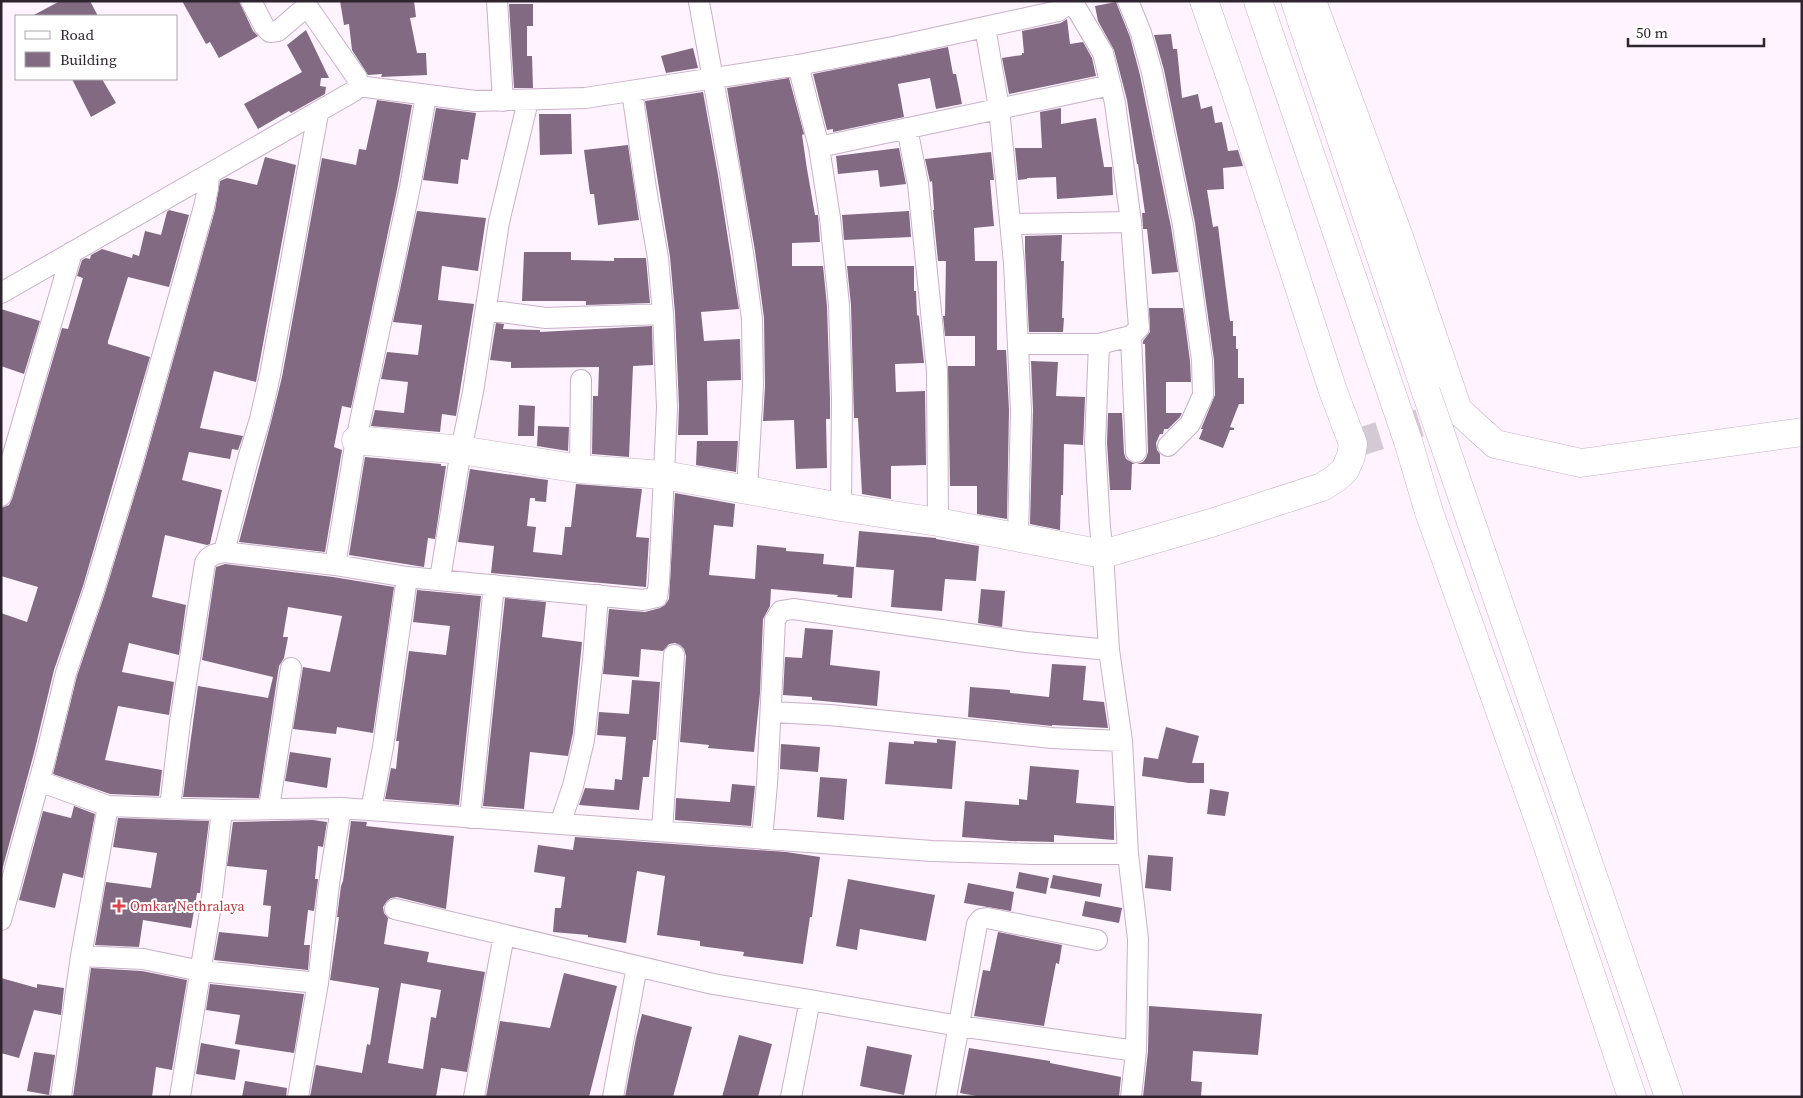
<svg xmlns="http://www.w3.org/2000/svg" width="1803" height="1098" font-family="'Source Serif 4',serif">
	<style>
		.building { fill: #816a82; fill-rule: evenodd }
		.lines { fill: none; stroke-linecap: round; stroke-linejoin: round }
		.secondary-tunnel { stroke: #d4cad4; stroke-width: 28; stroke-dasharray: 28 14; stroke-linecap: butt }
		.street-casing { stroke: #cab0ca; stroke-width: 22 }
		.secondary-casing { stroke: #cab0ca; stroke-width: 29 }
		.highway-casing { stroke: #cab0ca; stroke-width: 29 }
		.street { stroke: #fff; stroke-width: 20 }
		.secondary { stroke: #fff; stroke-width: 28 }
		.highway { stroke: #fff; stroke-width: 28 }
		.highway-bridge-casing { stroke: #cab0ca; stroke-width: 29; stroke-linecap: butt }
		.highway-bridge { stroke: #fff; stroke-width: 28 }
		.health-dot { fill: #e0444e; stroke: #fff; stroke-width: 2 }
		.labels { text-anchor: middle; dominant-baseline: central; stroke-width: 4; stroke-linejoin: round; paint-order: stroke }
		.health-label { font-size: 14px; fill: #be3a42; stroke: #fff; text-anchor: start }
	</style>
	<rect width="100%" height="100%" fill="#fef3fe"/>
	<!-- building -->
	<path class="building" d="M60,1h30l8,15h-66z
		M182,1h57l14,30 5,5 -39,22 -9,-16 -4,2z
		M340,1h74l2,16 -6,1 7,35h9l1,22 -46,2 1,-3 -14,1 -16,-25 -3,-26 -5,1z
		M1116,2l14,35 10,38 31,152 7,45 -26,2 -5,-45h-4l-1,-16h3l-7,-49h-1l-10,-64 -13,-50 -16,-29 -3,-15z
		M509,4h24v22h-6v30h5l1,32h-19z
		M1067,19l3,25 13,-2 9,16 4,18 -87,18 -7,-36 20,-3v-2h2l-2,-22 39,-8z
		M306,30l23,48h-8l-1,8 6,1 -1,7 -34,19 -2,-2 -31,18 -14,-25 58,-32 -15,-27z
		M1171,34l2,15h4l5,49 16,-4 3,15 11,-3 3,17 7,-1 6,29 10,-1 5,16 -20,2 1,21 -17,1 6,37 5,-1 12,95h3v15h3v13h2v29h6v26h-5l-9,23 4,1v2h-4l-7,18 -24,-9 4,-10h-2l14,-34 -1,-35 -19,-137 -31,-153 -10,-35z
		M948,47l5,27h3l6,30 -26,5 -6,-31 -32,6 6,33 -71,15v-3l-6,1 -14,-56z
		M693,48l5,20 -32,5 -5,-17z
		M789,78l15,56 -2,1 5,34 8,46h3l2,27 -28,1v23h31l4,40 3,93v20h-4l1,49 -31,1 -2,-49 -31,1 2,-35 -1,-68 -9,-67 -28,-163z
		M72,79h30l14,24 -25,14z
		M703,92l15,83 21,134 -38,3 3,29 36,-2 1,41 -34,1 1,54h-30l1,-29 -4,-93 -5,-56 -25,-156z
		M377,100l35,5 -14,80 -47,223 -9,-2 -8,41 8,3 -17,102 -86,-10 32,-120 11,-45 40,-219 34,7 3,-16 7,1z
		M436,108l40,5 -8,47 -7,-1 -3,25 -35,-4z
		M1061,108v16l35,-6 8,49h8l1,28 -56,4 -1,-22 -29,1v1l-9,1 -3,-32h27l-2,-36z
		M539,114h32l1,40 -32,1z
		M628,145l11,75 -41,5 -4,-31h-4l-6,-44z
		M899,148l7,36 -26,3 -2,-17 -40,4 -2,-18z
		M991,152l3,28h-4l4,46 -20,2 1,33h22v89h9l3,60 -2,109 -30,-5v-28h-27l-2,-120h27v-30h-30l-2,-20h2l1,-55h-8l-5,-51h1l-2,-29 -2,1 -5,-23z
		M265,157l31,8 -40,217 -42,-11 -14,57 43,8 -5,14 -6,-1 -2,10 -41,-7 -7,28 40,10 -12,54 -3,1 -42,-10 -13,62 34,8 -7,50 -50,-12 -7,29 52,10 -5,33 -51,-9 -13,54 57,10 -3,26 -49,-2 -57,-20 24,-98 28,-83 39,-129 71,-254 5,-29 7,-3 30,7z
		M169,210l20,5 -20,72 -41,-10 -20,64v3l42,13 -67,229 -29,84 -20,83 -33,121v-261l26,9 11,-35 -37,-11v-68l8,-3 3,-6 50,-171 6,1 15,-51 -6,-2 5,-16 4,-2 4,1 1,-4 11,-6 30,9 1,-4 6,2 6,-25 16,4 6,-23z
		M417,211l69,7 -8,53 -36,-5 -4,34 36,4 -18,112 -14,-2 -2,18 -69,-6 4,-16 29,3 4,-31 -27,-3 6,-27 31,3 4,-30 -29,-3z
		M909,211l2,26 -67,3 -2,-25z
		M1062,235l-1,26h3l-2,57h2l-1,14h-34l-4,-81v-15z
		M524,252h47v8l43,1v-3h32l4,45 -64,2v-4h-64z
		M847,266h67v25h2l1,24 2,1 5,47 -29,1 1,28 29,-1 1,74 -35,1v33l-29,-5 -4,-76h-4l-3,-113z
		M1149,308h34l7,53 1,21h-25v31h16l-2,4 -12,12h-4l-1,5h-3l-4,9 1,7 3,4v10h-23l6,-2 3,-4 2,-6 -3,-108h-2v-3l7,-9z
		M1,309l39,12 -16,53 -23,-8z
		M496,323l8,1 -1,5 37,1v2l112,-6 1,39 -20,1 -4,91 -37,-3 1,-58h5l1,-29 -88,1v-6l-21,-2z
		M1031,361l27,1 -2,34 29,1 -2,48 -19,-1 -1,51h-2l-1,35 -30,-6 3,-114z
		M519,405l16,1 -1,30h-16z
		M1108,413h14l2,40 2,6 9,5h-3l-1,26h-21l-3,-47z
		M538,426l31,1 -1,24 -31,-5z
		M697,441h41l-2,31 -40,-7z
		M365,457l76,7v2h5l-11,73 -7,-1 -4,29 -75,-12z
		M470,469l78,11 -2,22 -11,-1v-3h-5l-3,28 9,1 -3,25 29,3 3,-28h6l5,-43 66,5 -6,48 13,1 -3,49 -155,-14 3,-27 -36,-4z
		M675,493l60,11 -2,23 -19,-2 -5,50 46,4 2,-34 29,3v3l38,3 -1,10 31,3 -2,31 -15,-1 1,-2 -67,-6 -1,17 -7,13 -3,74 -6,59 -46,-4 1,-3 -29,-3 6,-86 -2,-7 -4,-4 -5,-2 -6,1 -6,7 -22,-2 -2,28 -36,-3 6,-65 36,3 15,-4 5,-3 4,-6z
		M859,531l77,7v1l43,7 -3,35 -31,-2 -3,32 -51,-4 3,-37 -38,-3z
		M225,564l108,13 61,10 -21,146 -36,-6 -1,7 -43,-5 10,-62 27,5 12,-56 -54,-9 -5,30h5l-4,21 -5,8 -20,132 -76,-1 15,-111 70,12 5,-21 -71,-17 14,-93z
		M981,589l24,2 -3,36 -24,-4z
		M417,590l64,6 -22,209 -74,-6 6,-31 5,1 3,-28h-3l13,-90 37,4 4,-29 -37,-4z
		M505,598l41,4 -4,35 40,5 -9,91 -5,23 -38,-4 -6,57 -41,-3z
		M805,628l28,2 -3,35 50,6 -3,35 -65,-6v-3l-29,-2 2,-38 17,1z
		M1052,664l34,2 -3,34 21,2 4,26 -56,-3v1l-84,-9 2,-30 40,3v3l39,4z
		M632,680l28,2 -4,58h-3l-4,37h-6l-4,33 -60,-5 6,-17 29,2 1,-11 7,1 4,-43 -29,-2 2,-23 30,2z
		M1166,727l33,9 -7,27h12v20h-15l-47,-7 2,-19 14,2z
		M937,739l19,2 -4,48 -67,-5 4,-42 25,2v-3l23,2z
		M781,744l39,3 -2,25 -38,-3z
		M290,752l41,6 -4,30 -42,-7z
		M1030,766l49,4 -3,33 38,3v34l-60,-5v7l-43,-1 -49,-4 3,-36 54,4v-6l8,1z
		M820,777l27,2 -3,41 -27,-3z
		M732,784l23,2 -4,40 -76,-6 1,-22 54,4z
		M1210,789l19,3 -4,24 -18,-2z
		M74,806l21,8 -12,64 -20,-5 -8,35 -36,-8 24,-89 28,7z
		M118,818l91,3 -9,72h-3l-6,35 -48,-8 -4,27 -44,-2 11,-63 45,6 6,-35 -44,-6z
		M313,820l14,2 -4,25 -5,-1 -3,33h3l-4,32 -6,-1 -4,35h6l-2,25 -94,-10 5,-28 49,5 3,-31 -8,-1 4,-35 -40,-4 6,-44z
		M351,821l16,1 -1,4 88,10 -8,73 -49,-12 -6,1 -4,3 -4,6 1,6 4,5 -4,26 45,8 -2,10 58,10 -18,100 -26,-4 -5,29h-126l6,-32 46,8 5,-29 3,1 9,-57 -49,-8 9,-63h-2l4,-31 2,-5zM401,983l40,7 -5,28 -5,-1 -8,52 -35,-6z
		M575,837l211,15 34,5 -8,60h-2l-7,47 -60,-8 1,-4 -44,-6v-5l-43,-6 8,-59 -28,-5 -11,72 -38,-6v-2l-35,-3 2,-24h6l4,-31 -31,-5 4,-27 35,5z
		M1148,855l25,2 -2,34 -26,-3z
		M1019,872l30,6 -3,16 -30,-6z
		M1053,875l49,9 -2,13 -50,-9z
		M848,879l87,16 -9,46 -66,-12 -3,21 -21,-4z
		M968,883l46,9 -3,19 -47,-8z
		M1085,901l37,7 -3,15 -37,-7z
		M998,932l64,13 -3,19 -3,-1 -12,63 -70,-10 9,-46 7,1z
		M91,968l51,3 45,9 -15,90 -16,-3 -4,30h-79z
		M564,973l53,13 -28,111h-103l14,-76 50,7z
		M1,978l36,10v-4l27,4 -3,27 -27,-5 -15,48 -18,-5z
		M210,984l94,10 -10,59 -59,-9 5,-29 -34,-5z
		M1149,1006l113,8 -4,41 -65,-4 -2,30 11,1 -1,15h-58l5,-46z
		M642,1014l50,13 -19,70h-48l11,-59z
		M739,1035l33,9 -14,53h-36z
		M201,1043l39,7 -5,30 -39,-6z
		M867,1046l45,9 -8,40 -44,-9z
		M969,1048l81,13v2l71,14 -2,20h-137l-22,-4z
		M34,1052l21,3 -6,40 -22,-4z
		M245,1081l42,7 -1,9h-44z"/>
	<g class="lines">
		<!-- secondary-tunnel -->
		<path class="secondary-tunnel" d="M1353,444l104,-33"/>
		<defs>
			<path id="street" d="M251,1l13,25 6,6 8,-1 29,-25
				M497,1l6,100
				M1128,1l13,32 11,39 31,153 19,135 1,35 -13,29 -22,22
				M699,2l31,171 13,80 9,66 1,67 -6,104
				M985,27l14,81 15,155 7,147 -3,127
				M798,65l21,82 11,71 9,87 3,94 -1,108
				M358,86l117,15 110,-3 213,-33 95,-18 165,-36 14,-10
				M907,128l11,56 19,187 1,151
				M819,147l292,-62
				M1011,224l120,-2
				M1,293l353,-202 4,-5 -1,-8 -50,-72 -1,-5
				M486,310l60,8 117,-4
				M1131,336l5,116
				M1018,344h81l32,-8 8,-8 -8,-106 -16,-119 -12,-50 -31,-52
				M1099,344l-4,99 5,84 3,27 6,96 13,91 6,113 10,85 -2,112 -5,46
				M580,469l1,-89
				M1,496l71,-244
				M224,552l24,-93 12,-40 10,-44 48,-261
				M335,565l21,-125 54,-253 16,-91
				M440,579l21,-129 12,-58 26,-170 29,-121
				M771,712l59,3 222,23 70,3
				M39,781l69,25 114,4 119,-2 591,43 101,3h95
				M170,808l10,-86 25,-159c4,-8 10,-9 19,-11l111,13 72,12 236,23 14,-3 2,-15 8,-175 -4,-93 -5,-56 -12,-69 -14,-98
				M269,808l22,-140
				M371,810l12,-63 24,-170
				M470,818l24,-233
				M560,824l13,-38 11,-46 9,-80 5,-65
				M662,831l12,-176
				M762,839l5,-55 8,-164 6,-9 12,-2 233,33 83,8
				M395,909l318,75 97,16 149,26 177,25
				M1,920l45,-164 20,-83 28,-83 39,-129 71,-254 4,-19 1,-14
				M81,956l62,3 58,12 117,12
				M61,1097l20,-141 27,-150
				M180,1097l31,-192 11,-95
				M298,1097l20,-114 11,-99 12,-76
				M474,1097l30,-162
				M613,1097l24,-131
				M791,1097l19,-97
				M946,1097l31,-173 4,-5 6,-1 110,22"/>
			<path id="secondary" d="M1312,1l86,233 60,176 37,34 86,19 221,-31
				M356,440l105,10 119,19 84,6 177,32 97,15 165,32 108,-31 111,-36 13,-8 10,-9 6,-14 2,-12 -21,-56 -98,-301 -30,-86"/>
			<path id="highway" d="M1258,1l137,402
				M1295,1l131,391
				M1439,429l230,668
				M1408,441l21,71 111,311 92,274"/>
		</defs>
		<!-- street casing -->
		<use href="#street" class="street-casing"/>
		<!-- secondary casing -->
		<use href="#secondary" class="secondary-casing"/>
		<!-- highway casing -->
		<use href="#highway" class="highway-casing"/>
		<!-- street -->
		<use href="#street" class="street"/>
		<!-- secondary -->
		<use href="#secondary" class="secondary"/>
		<!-- highway -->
		<use href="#highway" class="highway"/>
		<defs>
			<path id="highway-bridge" d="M1426,392l13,37
				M1395,403l13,38"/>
		</defs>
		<!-- highway-bridge casing -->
		<use href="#highway-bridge" class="highway-bridge-casing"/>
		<!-- highway-bridge -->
		<use href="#highway-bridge" class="highway-bridge"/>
	</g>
	<!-- markers -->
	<path class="health-dot" d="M116.5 898.5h5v5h5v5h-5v5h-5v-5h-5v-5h5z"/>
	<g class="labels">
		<!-- health labels -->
		<g class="health-label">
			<text x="130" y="906">Omkar Nethralaya</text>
		</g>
	</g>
	<!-- border -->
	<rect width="1803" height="1098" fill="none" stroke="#2e242e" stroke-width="5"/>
	<!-- legend -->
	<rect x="15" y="15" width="162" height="65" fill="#ffffff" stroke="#aba7ab"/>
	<rect x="25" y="31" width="25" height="8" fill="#ffffff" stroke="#aba7ab"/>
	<text x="60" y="40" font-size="15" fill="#2e242e">Road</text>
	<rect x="25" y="52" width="25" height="15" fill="#816a82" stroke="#aba7ab"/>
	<text x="60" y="65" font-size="15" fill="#2e242e">Building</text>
	<!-- scale -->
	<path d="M1628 38v8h136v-8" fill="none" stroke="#2e242e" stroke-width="2.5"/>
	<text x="1636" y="38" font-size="15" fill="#2e242e" stroke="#ffffff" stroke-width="4" paint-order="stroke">50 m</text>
</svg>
